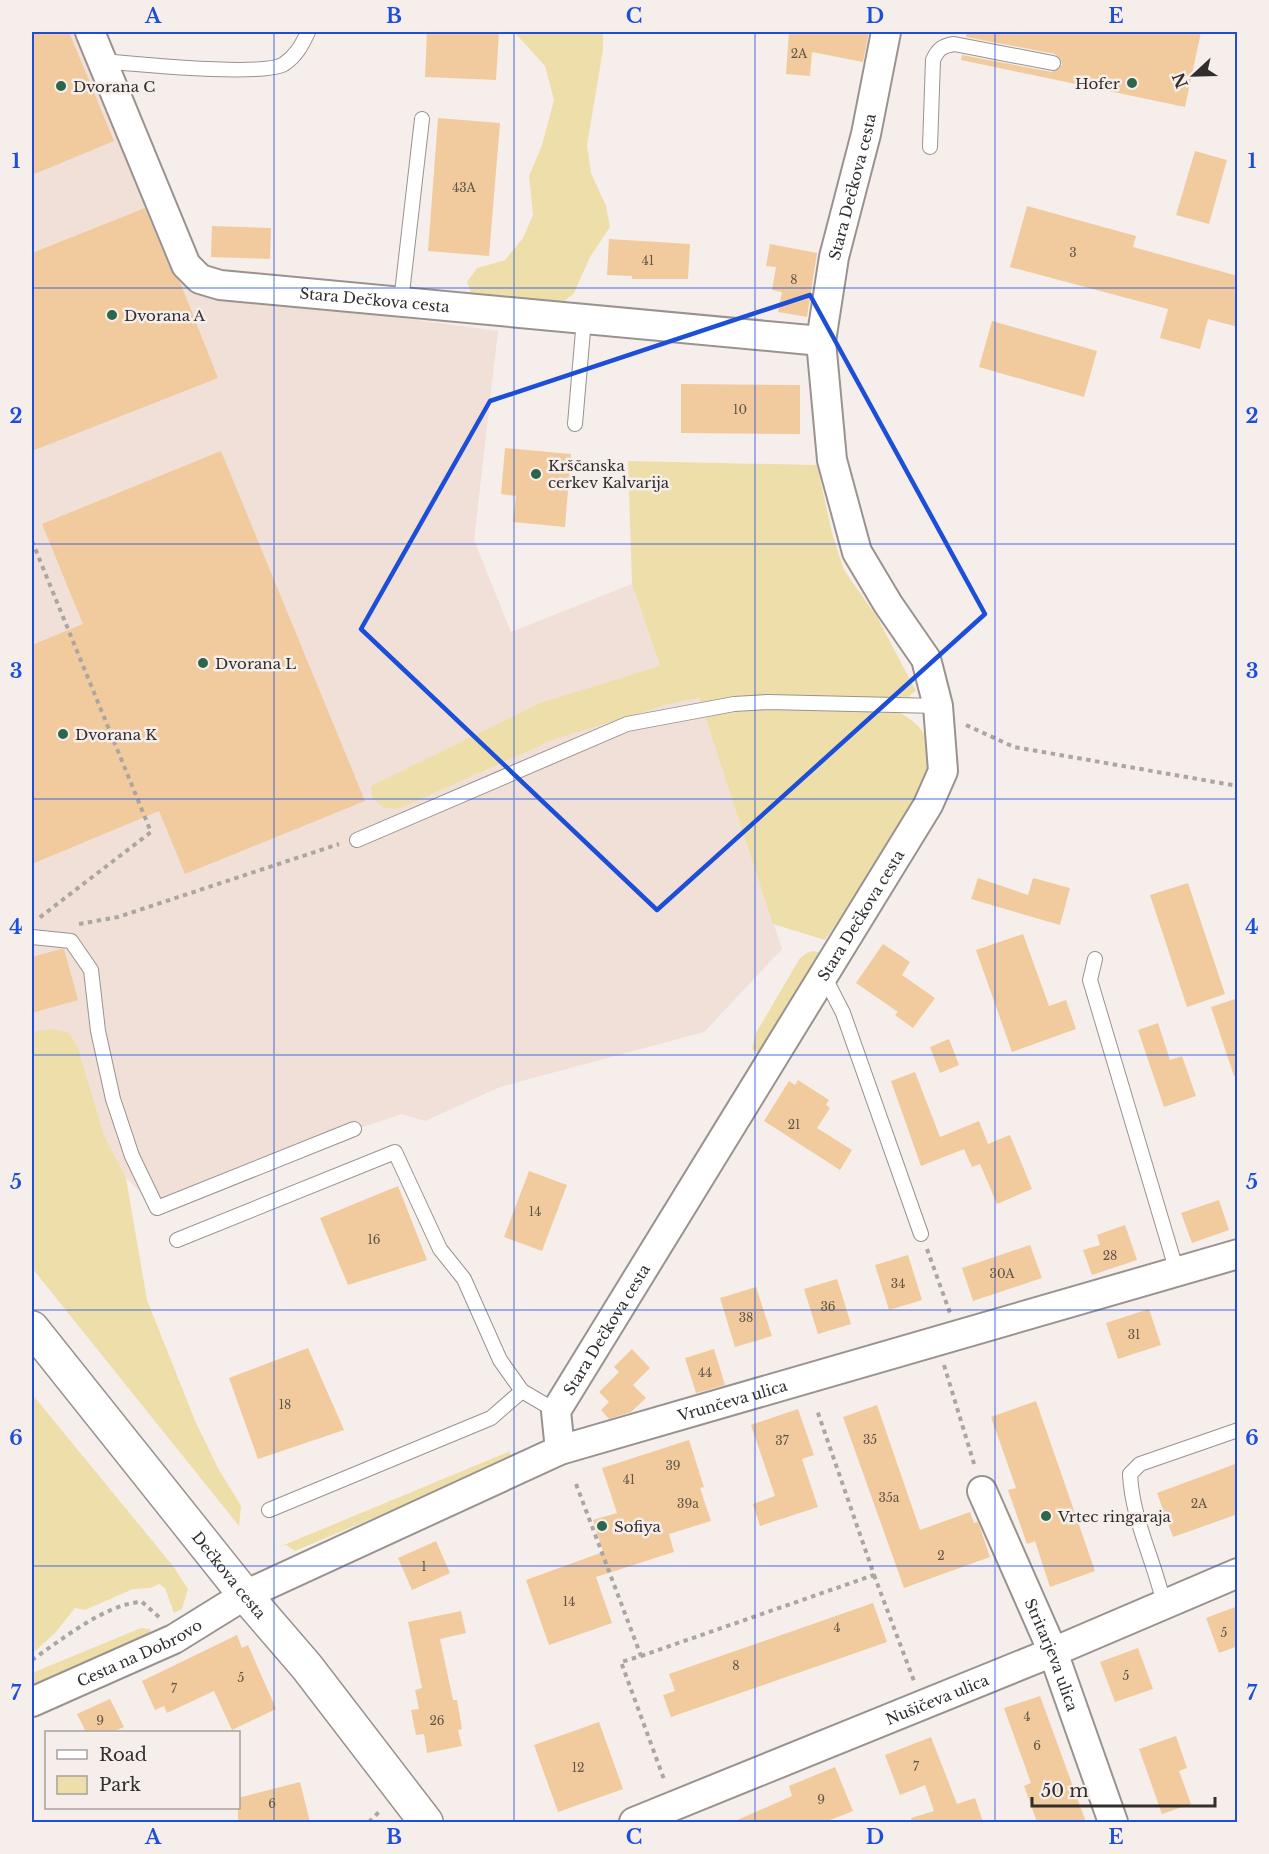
<svg xmlns="http://www.w3.org/2000/svg" width="1269" height="1854" font-family="'Libre Baskerville',serif">
	<style>
		.built { fill: #f0e0d8 }
		.green { fill: #eedfaa }
		.building { fill: #f1cb9d }
		.lines { fill: none; stroke-linecap: round; stroke-linejoin: round }
		.service-casing { stroke: #9a928f; stroke-width: 16 }
		.minor-casing { stroke: #9a928f; stroke-width: 32 }
		.tertiary-casing { stroke: #9a928f; stroke-width: 36 }
		.path { stroke: #aca6a3; stroke-width: 4; stroke-dasharray: 4.5 4.5; stroke-linecap: butt }
		.service { stroke: #fff; stroke-width: 14 }
		.minor { stroke: #fff; stroke-width: 28 }
		.tertiary { stroke: #fff; stroke-width: 33 }
		.marked { fill: none; stroke: #1d4ed8; stroke-width: 4.5; stroke-linejoin: round }
		.grid { fill: none; stroke: #1d4ed8; stroke-width: 1.5; stroke-opacity: 0.55 }
		.poi-dot { fill: #2d654d; stroke: #f6eeea; stroke-width: 2 }
		.labels { text-anchor: middle; dominant-baseline: central; stroke-width: 5; stroke-linejoin: round; paint-order: stroke }
		.number-label { font-size: 12px; fill: #615549 }
		.poi-label { font-size: 15px; fill: #312e2d; stroke: #f6eeea; text-anchor: start }
		.street-label { font-size: 15px; fill: #312e2d; stroke: #f6eeea }
		.neatline { fill: none; stroke: #1d4ed8; stroke-width: 2 }
		.grid-label { font-size: 20px; text-anchor: middle; font-weight: bold; fill: #1d4ed8 }
	</style>
	<rect width="100%" height="100%" fill="#f6eeea"/>
	<!-- built -->
	<path class="built" d="M32,32h48l128,260 290,39 -24,209 37,92 121,-48 28,82 8,38 31,-6 83,251 -78,83 -204,55 -75,34 -23,-7 -68,23 -177,71 -31,-30 -94,-49z"/>
	<!-- green -->
	<path class="green" d="M514,32h89v18l-16,95 4,28 15,33 4,21 -20,30 -16,36 -13,11 -88,-7 -6,-15 10,-14 28,-8 18,-22 10,-23 -4,-39 13,-31 12,-45 -9,-34z
		M628,461l189,4 15,68 12,37 33,47 39,74 -5,3 -11,19c24,13 32,28 30,56 -2,30 -84,141 -105,171l-52,-16 -74,-226 -30,6 -114,35 -157,70 -16,-2 -10,-10 -1,-11 169,-83 120,-37 -28,-82z
		M814,951l6,2 3,7 -62,93 -9,-4 4,-16 44,-75 8,-6z
		M51,1029l17,3 10,16 26,88 22,42 21,122 49,123 22,45 23,38 -2,20 -207,-258v-236z
		M32,1394l141,172 15,23 -6,20 -8,4 -9,-25 -6,-4 -9,4 -17,1 -48,21 -10,-2 -20,25 -23,21z
		M508,1449l3,7 -3,5 -213,90 -9,-6 -7,2 229,-95z
		M141,1628l9,1 1,7 -119,55v-18z"/>
	<!-- building -->
	<path class="building" d="M32,32h37l45,109 -82,34z
		M427,32h72l-3,48 -71,-3z
		M789,32h80l-6,30 -51,-10 -2,24 -24,-2z
		M967,32h234l-16,75 -224,-47 1,-5 90,17 10,-7 -1,-5 -6,-6 -89,-17z
		M438,118l62,5 -11,133 -61,-5z
		M1195,151l32,9 -18,64 -33,-9z
		M1027,206l109,30 -3,11 105,29v51l-30,-8 -8,30 -40,-11 8,-29 -158,-42z
		M145,208l26,63 9,11 38,96 -186,73v-198z
		M212,226l59,2 -1,31 -59,-2z
		M609,239l81,5 -2,35h-56v-3l-25,-1z
		M770,244l47,9 -10,64 -29,-5 4,-20 -10,-2 4,-23 -10,-1z
		M992,321l105,30 -13,46 -105,-30z
		M681,384l119,1v49l-119,-1z
		M505,448l66,6 -6,73 -52,-5 3,-26 -15,-2z
		M221,451l144,350 -180,73 -26,-63 -127,53v-219l51,-21 -41,-100z
		M978,878l50,17 5,-17 37,10 -10,37 -89,-26z
		M1188,883l37,111 -38,13 -37,-112z
		M1023,934l26,72 17,-6 10,29 -64,23 -36,-102z
		M883,944l27,18 -8,13 33,23 -22,30 -18,-13 3,-3 -42,-29z
		M61,949h3l14,51 -46,13v-56z
		M1238,998v78h-4l-23,-69z
		M1158,1023l12,37 12,-4 14,40 -32,11 -26,-77z
		M949,1039l10,26 -19,8 -10,-26z
		M915,1072l25,65 39,-16 9,23 22,-9 22,54 -35,15 -17,-40 -8,3 -8,-18 -43,17 -30,-85z
		M798,1080l31,20 -3,5 4,3 -13,20 35,22 -12,20 -76,-49 25,-40 6,4z
		M529,1171l38,14 -25,66 -38,-14z
		M398,1186l29,74 -79,25 -28,-67z
		M1219,1200l10,30 -37,13 -11,-30z
		M1125,1225l12,35 -45,15 -9,-25 17,-5 -3,-10z
		M1030,1245l12,33 -69,23 -11,-33z
		M908,1255l14,45 -33,10 -14,-45z
		M837,1279l14,45 -33,10 -14,-45z
		M756,1287l16,49 -37,11 -15,-49z
		M1149,1309l12,36 -43,14 -12,-36z
		M308,1348l36,82 -86,29 -29,-81z
		M632,1349l18,19 -17,17 13,13 -15,14 -22,7 -8,-9 8,-8 -10,-10 20,-20 -5,-5z
		M714,1349l11,36 -29,8 -11,-35z
		M1036,1401l59,170 -45,16 -15,-46 -8,3 -19,-54 8,-2 -25,-71z
		M877,1405l43,125 50,-18 4,11 4,-1 12,35 -86,31 -61,-171z
		M798,1409l16,46 -12,4 16,48 -58,19 -7,-22 22,-8 -24,-71z
		M689,1440l15,47 -4,1 11,33 -42,13 5,18 -78,25 16,46 -63,22 -23,-65 77,-28 -10,-32 24,-7 -15,-45z
		M1238,1463v51l-65,23 -16,-44z
		M436,1541l14,32 -38,17 -14,-32z
		M873,1603l14,39 -216,75 -8,-22 12,-4 -6,-17z
		M1238,1606v40l-19,7 -13,-35z
		M461,1611l5,22 -26,6 13,61h4l5,29 -4,1 4,16 -35,7 -3,-19 -8,1 -5,-25 8,-1 -4,-19 7,-2 -14,-66z
		M237,1635l5,13 6,-3 28,64 -44,21 -18,-39 -47,22 -3,-7 -9,4 -13,-29z
		M1138,1648l15,41 -38,13 -15,-40z
		M1040,1696l27,74 19,52h-49l-13,-36 7,-3 -27,-75z
		M110,1699l14,28 -12,5h-26l-9,-18z
		M599,1722l24,67 -65,23 -24,-67z
		M1176,1736l11,32 -8,3 12,33 -29,10 -23,-65z
		M931,1737l26,67 18,-6 8,24h-71l-1,-4 23,-7 -9,-26 -25,10 -15,-40z
		M835,1767l18,44 -28,11h-92l59,-26 -3,-10z
		M300,1782l10,40h-72v-24z"/>
	<g class="lines">
		<defs>
			<path id="service" d="M103,61c31,3 160,16 181,3 12,-8 18,-19 24,-32
				M930,147l3,-87c5,-11 9,-14 21,-16l99,19
				M401,302l21,-183
				M575,424l9,-105
				M357,840l270,-116 107,-20 34,-2 170,4
				M32,937l39,4 20,29 7,61 15,68 19,57 25,52 197,-79
				M1095,959l-5,21 87,292
				M824,976l19,37 78,221
				M177,1240l218,-88 45,97 24,30 36,81 22,31 34,20
				M269,1510l222,-92 31,-27
				M1164,1604c-10,-44 -32,-85 -34,-130l10,-10 98,-34"/>
			<g id="minor">
				<path id="s1" d="M90,32l96,233 14,14 20,6 601,56"/>
				<path id="s2" d="M560,1450l-4,-39 372,-606 15,-34 -5,-65 -12,-47 -38,-55 -31,-52 -25,-92 -11,-119 13,-84 32,-123 20,-102"/>
				<path id="s3" d="M982,1491l71,161 60,170"/>
				<path id="s4" d="M32,1702l142,-63 71,-44 315,-145 678,-196"/>
				<path id="s5" d="M634,1822l419,-170 185,-79"/>
			</g>
			<g id="tertiary">
				<path id="s6" d="M32,1328l213,267 62,72 119,155"/>
			</g>
		</defs>
		<!-- service casing -->
		<use href="#service" class="service-casing"/>
		<!-- minor casing -->
		<use href="#minor" class="minor-casing"/>
		<!-- tertiary casing -->
		<use href="#tertiary" class="tertiary-casing"/>
		<!-- path -->
		<path class="path" d="M32,541l119,291 -112,86
			M966,725l48,22 224,39
			M79,924l39,-7 221,-73
			M927,1249l23,64
			M944,1365l31,102
			M576,1484l65,172 -20,6 44,120
			M874,1575l40,106
			M641,1656l233,-81 -57,-165
			M32,1660c29,-20 75,-57 110,-58l17,15
			M369,1822l12,-12"/>
		<!-- service -->
		<use href="#service" class="service"/>
		<!-- minor -->
		<use href="#minor" class="minor"/>
		<!-- tertiary -->
		<use href="#tertiary" class="tertiary"/>
	</g>
	<!-- marked area -->
	<path class="marked" d="M810,295l175,319 -328,296 -296,-281 129,-228z"/>
	<!-- grid -->
	<path class="grid" d="M274,32v1790M514,32v1790M755,32v1790M995,32v1790M32,288h1206M32,544h1206M32,799h1206M32,1055h1206M32,1310h1206M32,1566h1206"/>
	<!-- markers -->
	<g class="poi-dot">
		<circle cx="1132" cy="83" r="6"/>
		<circle cx="61" cy="86" r="6"/>
		<circle cx="112" cy="315" r="6"/>
		<circle cx="536" cy="474" r="6"/>
		<circle cx="203" cy="663" r="6"/>
		<circle cx="63" cy="734" r="6"/>
		<circle cx="1046" cy="1516" r="6"/>
		<circle cx="602" cy="1526" r="6"/>
	</g>
	<g class="labels">
		<!-- number labels -->
		<g class="number-label">
			<text x="799" y="53">2A</text>
			<text x="464" y="187">43A</text>
			<text x="1073" y="252">3</text>
			<text x="648" y="260">41</text>
			<text x="794" y="279">8</text>
			<text x="740" y="409">10</text>
			<text x="794" y="1124">21</text>
			<text x="535" y="1211">14</text>
			<text x="374" y="1239">16</text>
			<text x="1110" y="1255">28</text>
			<text x="1002" y="1273">30A</text>
			<text x="898" y="1283">34</text>
			<text x="828" y="1306">36</text>
			<text x="746" y="1317">38</text>
			<text x="1134" y="1334">31</text>
			<text x="705" y="1372">44</text>
			<text x="285" y="1404">18</text>
			<text x="870" y="1439">35</text>
			<text x="782" y="1440">37</text>
			<text x="673" y="1465">39</text>
			<text x="629" y="1479">41</text>
			<text x="889" y="1497">35a</text>
			<text x="688" y="1503">39a</text>
			<text x="1199" y="1503">2A</text>
			<text x="941" y="1555">2</text>
			<text x="424" y="1566">1</text>
			<text x="569" y="1601">14</text>
			<text x="837" y="1627">4</text>
			<text x="1224" y="1632">5</text>
			<text x="736" y="1665">8</text>
			<text x="1126" y="1675">5</text>
			<text x="241" y="1677">5</text>
			<text x="174" y="1688">7</text>
			<text x="1027" y="1716">4</text>
			<text x="100" y="1720">9</text>
			<text x="437" y="1720">26</text>
			<text x="1037" y="1745">6</text>
			<text x="916" y="1766">7</text>
			<text x="578" y="1767">12</text>
			<text x="821" y="1799">9</text>
			<text x="272" y="1803">6</text>
		</g>
		<!-- poi labels -->
		<g class="poi-label">
			<text x="1120" y="83" text-anchor="end">Hofer</text>
			<text x="73" y="86">Dvorana C</text>
			<text x="124" y="315">Dvorana A</text>
			<text x="548" y="465">Krščanska<tspan x="548" dy="17">cerkev Kalvarija</tspan></text>
			<text x="215" y="663">Dvorana L</text>
			<text x="75" y="734">Dvorana K</text>
			<text x="1058" y="1516">Vrtec ringaraja</text>
			<text x="614" y="1526">Sofiya</text>
		</g>
		<!-- street labels -->
		<g class="street-label">
			<text stroke="none"><textPath href="#s2" startOffset="1401">Stara Dečkova cesta</textPath></text>
			<text stroke="none"><textPath href="#s1" startOffset="448">Stara Dečkova cesta</textPath></text>
			<text stroke="none"><textPath href="#s2" startOffset="621">Stara Dečkova cesta</textPath></text>
			<text stroke="none"><textPath href="#s2" startOffset="135">Stara Dečkova cesta</textPath></text>
			<text stroke="none"><textPath href="#s4" startOffset="765">Vrunčeva ulica</textPath></text>
			<text stroke="none"><textPath href="#s6" startOffset="316">Dečkova cesta</textPath></text>
			<text stroke="none"><textPath href="#s4" startOffset="118">Cesta na Dobrovo</textPath></text>
			<text stroke="none"><textPath href="#s3" startOffset="178">Stritarjeva ulica</textPath></text>
			<text stroke="none"><textPath href="#s5" startOffset="327">Nušičeva ulica</textPath></text>
		</g>
	</g>
	<!-- border -->
	<rect width="1269" height="1854" fill="none" stroke="#f6eeea" stroke-width="66"/>
	<!-- legend -->
	<rect x="45" y="1731" width="195" height="78" fill="#f6eeea" stroke="#a7a19e" stroke-width="1.5"/>
	<rect x="57" y="1750" width="30" height="9" fill="#ffffff" stroke="#a7a19e" stroke-width="1.5"/>
	<text x="99" y="1761" font-size="18" fill="#312e2d">Road</text>
	<rect x="57" y="1776" width="30" height="18" fill="#eedfaa" stroke="#a7a19e" stroke-width="1.5"/>
	<text x="99" y="1791" font-size="18" fill="#312e2d">Park</text>
	<!-- north arrow -->
	<g transform="translate(1194 75) rotate(248)" stroke="#f6eeea" stroke-width="4.5" paint-order="stroke">
	<path d="M0-4.5L10 22L0 15L-10 22Z" fill="#312e2d"/>
	<text y="-9" font-size="16" font-weight="bold" text-anchor="middle" fill="#312e2d">N</text>
	</g>
	<!-- scale -->
	<path d="M1032 1797v9h183v-9" fill="none" stroke="#312e2d" stroke-width="3"/>
	<text x="1041" y="1797" font-size="18" fill="#312e2d" stroke="#f6eeea" stroke-width="4.5" paint-order="stroke">50 m</text>
	<rect x="33" y="33" width="1203" height="1788" class="neatline"/>
	<g class="grid-label">
		<text x="153" y="23">A</text>
		<text x="394" y="23">B</text>
		<text x="634" y="23">C</text>
		<text x="875" y="23">D</text>
		<text x="1116" y="23">E</text>
		<text x="16" y="168">1</text>
		<text x="1252" y="168">1</text>
		<text x="16" y="423">2</text>
		<text x="1252" y="423">2</text>
		<text x="16" y="678">3</text>
		<text x="1252" y="678">3</text>
		<text x="16" y="934">4</text>
		<text x="1252" y="934">4</text>
		<text x="16" y="1189">5</text>
		<text x="1252" y="1189">5</text>
		<text x="16" y="1445">6</text>
		<text x="1252" y="1445">6</text>
		<text x="16" y="1700">7</text>
		<text x="1252" y="1700">7</text>
		<text x="153" y="1844">A</text>
		<text x="394" y="1844">B</text>
		<text x="634" y="1844">C</text>
		<text x="875" y="1844">D</text>
		<text x="1116" y="1844">E</text>
	</g>
</svg>
